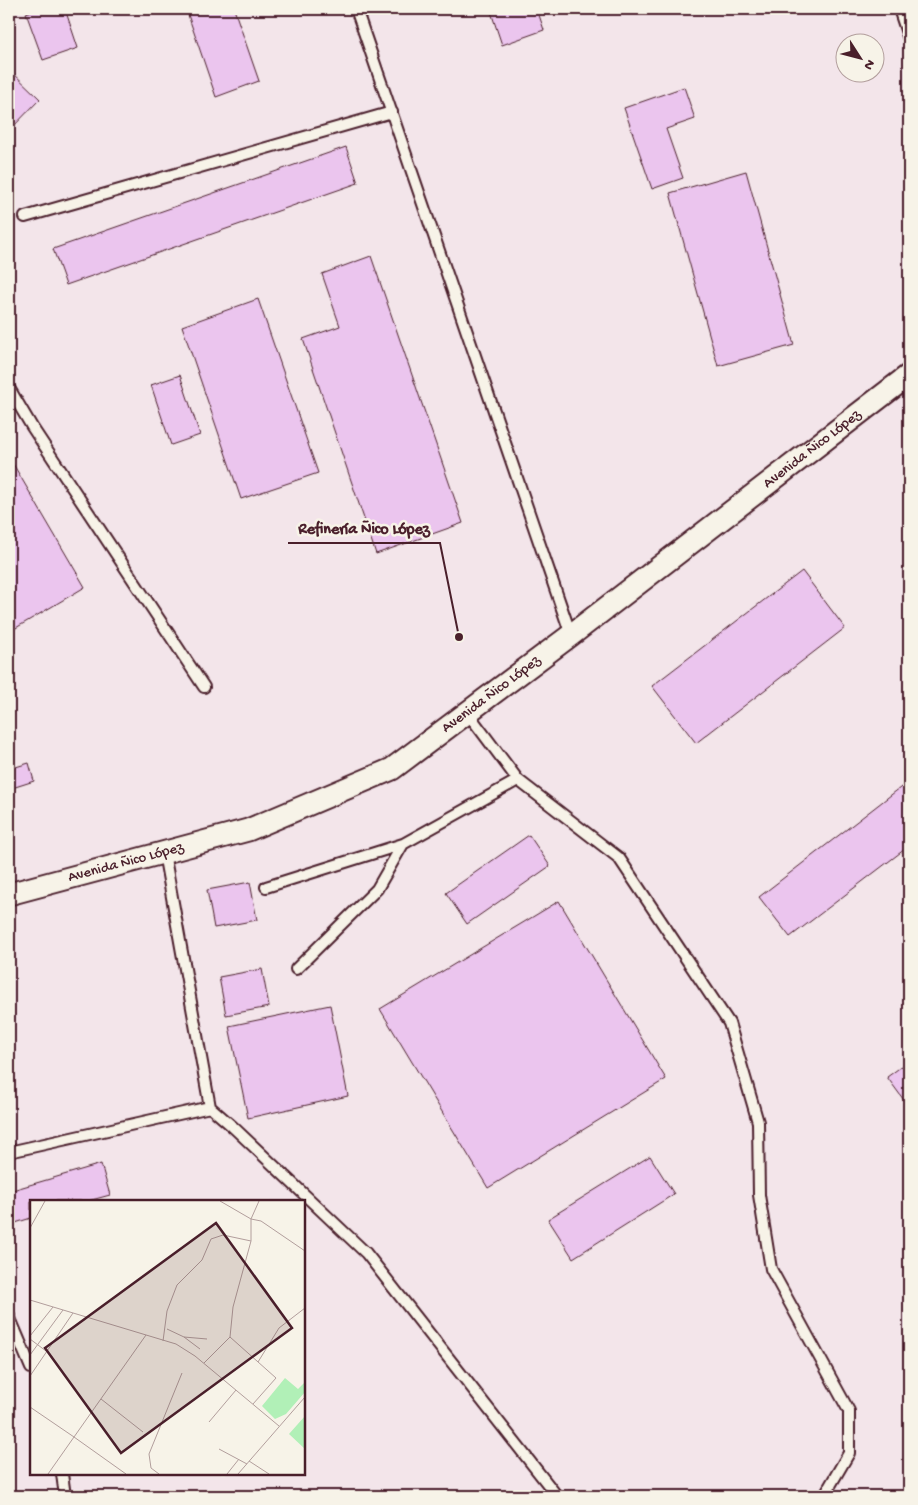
<svg xmlns="http://www.w3.org/2000/svg" width="918" height="1505" font-family="'Gochi Hand',sans-serif">
	<style>
		.built { fill: #f3e5ea; fill-rule: evenodd }
		.building { fill: #ebc5ee; stroke: #4a1f2b }
		.lines { fill: none; stroke-linecap: round; stroke-linejoin: round }
		.lane-casing { stroke: #4a1f2b; stroke-width: 14 }
		.street-casing { stroke: #4a1f2b; stroke-width: 25 }
		.lane { stroke: #f7f3e8; stroke-width: 10 }
		.street { stroke: #f7f3e8; stroke-width: 21 }
		.labels { text-anchor: middle; dominant-baseline: central; stroke-width: 5; stroke-linejoin: round; paint-order: stroke }
		.street-label { font-size: 15px; fill: #4a1f2b; stroke: #f7f3e8 }
		.inset-road { fill: none; stroke: #b29e9c; stroke-width: 1 }
		.view { fill: #4a1f2b; fill-opacity: 0.15; stroke: #4a1f2b; stroke-width: 2.5 }
		.inset-edge { fill: none; stroke: #4a1f2b; stroke-width: 2.5 }
		.leader { fill: none; stroke: #4a1f2b; stroke-width: 2 }
		.callout-dot { fill: #4a1f2b; stroke: #f7f3e8; stroke-width: 2 }
		.callout-label { font-size: 16px; text-anchor: middle; font-weight: bold; fill: #4a1f2b; stroke: #f7f3e8; stroke-width: 5; stroke-linejoin: round; paint-order: stroke }
	</style>
	<rect width="100%" height="100%" fill="#f7f3e8"/>
	<filter id="ink" filterUnits="userSpaceOnUse"><feTurbulence type="fractalNoise" baseFrequency=".02" numOctaves="2"/><feDisplacementMap in="SourceGraphic" scale="10" xChannelSelector="R" yChannelSelector="G"/><feConvolveMatrix kernelMatrix="1 2 1 2 8 2 1 2 1" color-interpolation-filters="sRGB"/></filter>
	<g filter="url(#ink)">
		<!-- built -->
		<path class="built" d="M9,9h900v1487h-900zM846,42h30v30h-30zM31,1201h273v273h-273z"/>
		<!-- building -->
		<path class="building" d="M38,9h27l13,39 -35,12 -17,-47z
			M186,9h48l25,72 -43,16z
			M490,9h47l7,21 -42,15z
			M9,69l31,30 -31,32z
			M684,87l11,32 -29,10 17,49 -31,11 -28,-81z
			M346,147l12,36 -292,102 -13,-36z
			M746,171l48,174 -76,21 -48,-173z
			M371,256l92,267 -87,31 -73,-215 37,-13 -18,-52z
			M258,299l60,174 -77,26 -59,-173z
			M180,375l20,60 -29,10 -20,-60z
			M9,457l76,130 -76,45z
			M802,571l43,57 -149,115 -44,-57z
			M29,763l5,18 -25,8v-20z
			M909,781v65l-119,91 -31,-40z
			M529,835l21,31 -83,58 -21,-31z
			M250,882l7,38 -43,8 -7,-38z
			M559,901l107,178 -178,109 -108,-179z
			M262,969l7,38 -43,8 -7,-38z
			M330,1005l18,91 -100,22 -19,-92z
			M909,1061v46l-22,-30z
			M650,1156l24,38 -101,64 -25,-39z
			M101,1164l9,31 -22,6h-57v17l-22,7v-34z"/>
		<g class="lines">
			<defs>
				<path id="lane" d="M356,9l215,626
					M899,9l10,30
					M25,217l367,-105
					M9,388l23,39 172,260
					M467,712l51,68 101,78 110,165 29,99 1,73 12,74 78,142v42l-25,43
					M164,853l46,254
					M266,887l137,-43
					M296,969l81,-80 26,-45 115,-64
					M9,1152l201,-45 22,19 134,127 191,243
					M9,1316l22,52
					M62,1474l3,22"/>
				<g id="street">
					<path id="s1" d="M9,894l239,-64 144,-61 179,-134 338,-260"/>
				</g>
			</defs>
			<!-- lane casing -->
			<use href="#lane" class="lane-casing"/>
			<!-- street casing -->
			<use href="#street" class="street-casing"/>
			<!-- lane -->
			<use href="#lane" class="lane"/>
			<!-- street -->
			<use href="#street" class="street"/>
		</g>
	</g>
	<g class="labels">
		<!-- street labels -->
		<g class="street-label">
			<text stroke="none"><textPath href="#s1" startOffset="932">Avenida Ñico López</textPath></text>
			<text stroke="none"><textPath href="#s1" startOffset="528">Avenida Ñico López</textPath></text>
			<text stroke="none"><textPath href="#s1" startOffset="121">Avenida Ñico López</textPath></text>
		</g>
	</g>
	<!-- overview -->
	<g transform="translate(30 1200)">
		<rect width="275" height="275" fill="#f7f3e8"/>
		<path d="M255,178l13,11 7,-7v10l-19,22 -11,5 -13,-13zM275,216v33l-16,-15z" fill="#b1f0b7"/>
		<path class="inset-road" d="M190,1l31,18v22l-18,66 -3,30 46,41 -23,26M229,1l-8,18 10,2 44,30M0,28l15,-27M0,100l146,44 19,12 84,70M137,129l17,8 23,2M0,136l23,-29M154,137l16,12M0,139l16,12M133,141l4,-30 10,-26 25,-25 9,-21 12,-4 28,6M0,155l33,-45M228,162l21,-34 26,-20M174,163l26,-26M0,176l43,-63M71,199l42,33M0,207l44,30 -26,37M179,222l27,-32M189,249l28,15M219,261l20,13M96,274l-52,-37 72,-102M129,274l-8,-6 -2,-14 33,-81M197,274l12,-15M208,274l67,-77"/>
		<path class="view" d="M186,23l76,105 -171,125 -76,-105z"/>
		<rect width="275" height="275" class="inset-edge"/>
	</g>
	<!-- callouts -->
	<path class="leader" d="M459 637L440 543H288"/>
	<circle class="callout-dot" cx="459" cy="637" r="5"/>
	<g class="callout-label">
		<text x="364" y="533">Refinería Ñico López</text>
	</g>
	<!-- margin -->
	<rect width="918" height="1505" fill="none" stroke="#f7f3e8" stroke-width="30"/>
	<rect x="15" y="15" width="888" height="1475" fill="none" stroke="#4a1f2b" stroke-width="2" filter="url(#ink)"/>
	<!-- north arrow -->
	<g transform="translate(860 58) rotate(126)"><circle r="24" fill="#f7f3e8" stroke="#b29e9c"/>
	<path d="M0-4L9 19L0 12L-9 19Z" fill="#4a1f2b"/>
	<text y="-8" font-size="14" font-weight="bold" text-anchor="middle" fill="#4a1f2b">N</text>
	</g>
</svg>
